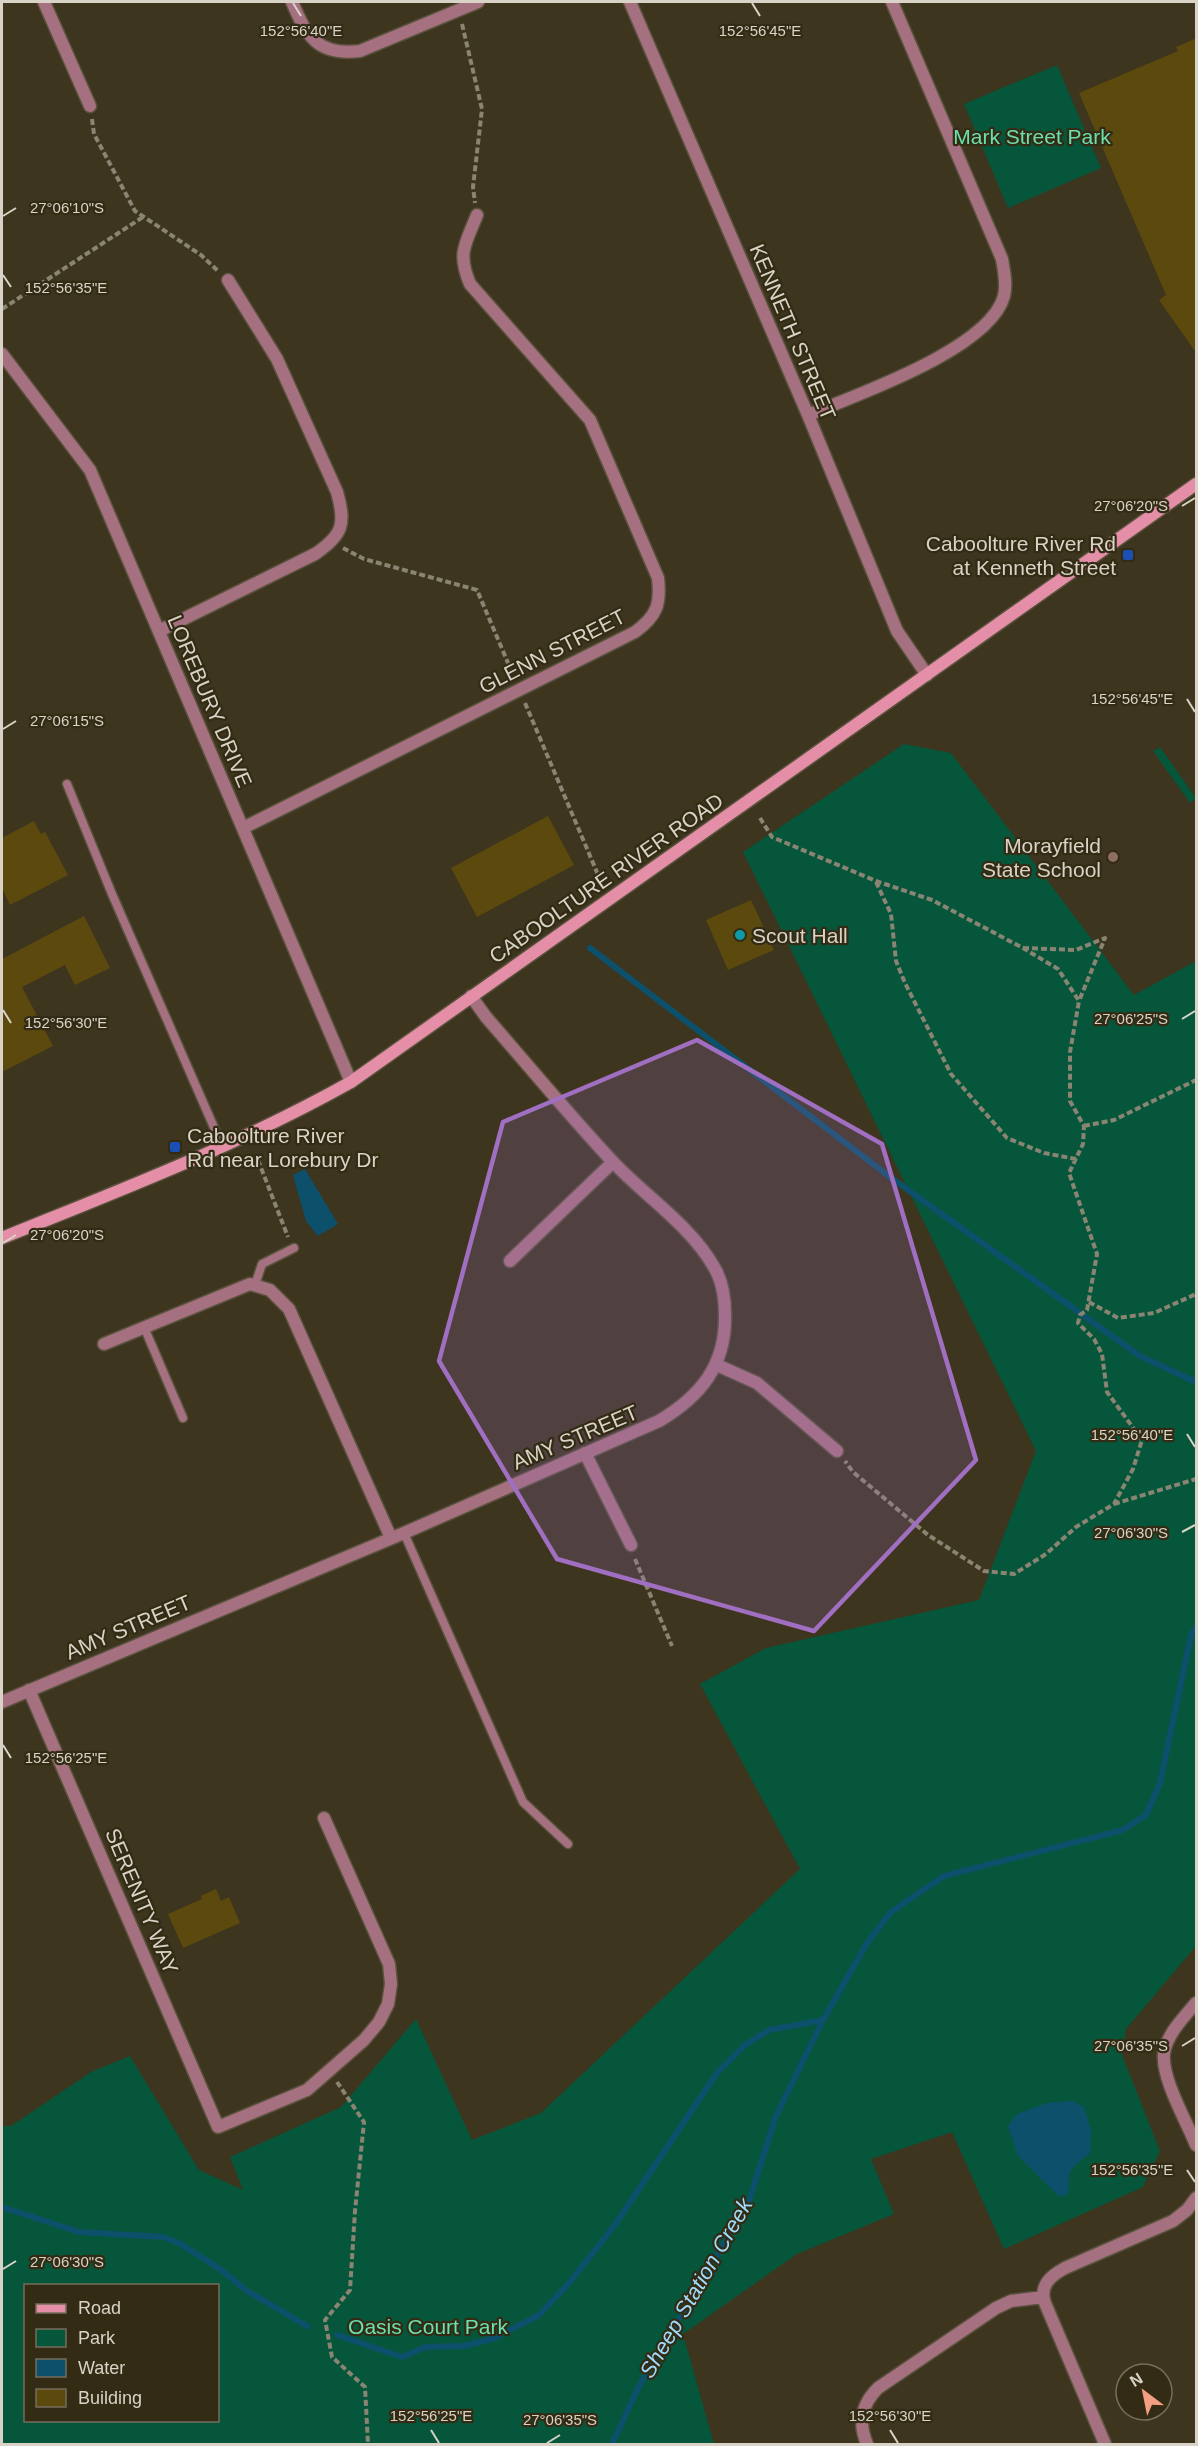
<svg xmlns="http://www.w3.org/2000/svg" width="1198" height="2446" font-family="Arial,sans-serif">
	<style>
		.green { fill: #06563c; fill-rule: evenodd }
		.water { fill: #0d506c }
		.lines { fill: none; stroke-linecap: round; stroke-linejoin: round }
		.stream { stroke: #0d506c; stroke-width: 6 }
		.building { fill: #5c490e }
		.service-casing { stroke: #59513c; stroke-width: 11 }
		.minor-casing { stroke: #59513c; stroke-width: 15 }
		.secondary-casing { stroke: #59513c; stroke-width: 15 }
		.path { stroke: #8a8472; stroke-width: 4; stroke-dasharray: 6 3; stroke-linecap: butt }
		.service { stroke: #a5707f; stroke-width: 8 }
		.minor { stroke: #a5707f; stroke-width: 12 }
		.secondary { stroke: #e48fa7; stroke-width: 12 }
		.marked { fill: #a06fc2; fill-opacity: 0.2; stroke: #a06fc2; stroke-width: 4.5; stroke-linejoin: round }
		.ticks { fill: none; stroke: #d8d3c6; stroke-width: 2 }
		.transit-dot { fill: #1a4fb4; stroke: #332b14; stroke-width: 2 }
		.education-dot { fill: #8d6e63; stroke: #332b14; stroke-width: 2 }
		.culture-dot { fill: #0f9aa8; stroke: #332b14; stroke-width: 2 }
		.labels { text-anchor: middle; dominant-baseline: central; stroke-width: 4.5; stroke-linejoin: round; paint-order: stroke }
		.park-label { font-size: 21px; fill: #6cdfaf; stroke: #332b14 }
		.street-label { font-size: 21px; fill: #d8d3c6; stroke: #332b14 }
		.poi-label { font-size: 21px; fill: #d8d3c6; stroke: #332b14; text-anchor: end }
		.water-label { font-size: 22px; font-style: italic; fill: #9fdbfb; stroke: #332b14 }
		.ticks-label { font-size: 15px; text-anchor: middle; fill: #d8d3c6; stroke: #332b14; stroke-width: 4.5; stroke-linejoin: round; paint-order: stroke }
	</style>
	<rect width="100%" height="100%" fill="#3d351e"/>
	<!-- green -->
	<path class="green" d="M1057,65l44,103 -93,40 -44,-104z
		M904,744l47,9 183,242 62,-34v985l-70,83 -4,26 38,96 -17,36 -139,62 -52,-117 -81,27 23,55 -97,40 -114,80 31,110h-712v-318h9l80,-54 39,-16 69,114 44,20 -13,-33 111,-50 75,-88 56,121 69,-27 259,-244 -100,-185 66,-36 213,-48 57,-149 -293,-599zM26,2286h192v134h-192z
		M1160,747l36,51 -6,5 -37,-52z"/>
	<!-- water -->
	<path class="water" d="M305,1169l33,55 -20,12 -12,-15 -13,-46z
		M1073,2101l11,6 7,23 -1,23c-6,6 -19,13 -21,22 -1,7 1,12 -2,20l-8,1 -41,-40 -10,-30 9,-12 30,-11z"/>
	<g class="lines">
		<!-- stream -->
		<path class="stream" d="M590,948l300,229 250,179 56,26
			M2,2207l77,25 84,5 16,6 41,26 27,22 60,35
			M337,2335l65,22 24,-10 38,-1 31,-8 44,-23 31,-33 44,-56 103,-153 28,-28 24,-15 54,-10
			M612,2444l27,-58 110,-185 27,-85 47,-96 44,-77 24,-31 53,-36 179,-46 23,-15 14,-32 31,-148 5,-8"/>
	</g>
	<!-- building -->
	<path class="building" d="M1197,38v316l-38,-54 7,-5 -87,-202 99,-42 -2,-4z
		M548,816l26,49 -97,52 -26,-49z
		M34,821l7,13 4,-2 23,43 -58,30 -8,-17v-50z
		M751,900l23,50 -46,20 -22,-50z
		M84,916l26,52 -35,17 -10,-20 -43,22 31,59 -51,26v-113z
		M216,1889l5,12 8,-4 11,26 -57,25 -15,-34 34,-15 -1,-3z"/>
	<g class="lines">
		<defs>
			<path id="service" d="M67,784l45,110 111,254
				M255,1285l7,-21 32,-16
				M144,1327l39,91
				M404,1533l119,269 45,42"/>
			<path id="minor" d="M44,2l46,104
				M292,2c15,35 26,54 68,49l118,-49
				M630,2l178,413 89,216 30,44
				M2,354l88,116 261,612
				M808,415c48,-20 182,-66 196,-119 3,-12 0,-25 -2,-37l-110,-257
				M159,631l156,-77c28,-19 31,-30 22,-62l-60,-133 -49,-79
				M243,828l392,-196c22,-16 26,-28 23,-54l-68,-158 -120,-136c-13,-31 -5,-39 7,-69
				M510,1261l103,-99
				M104,1344l146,-60 20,6 19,19 102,229
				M717,1365l40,18 80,68
				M585,1453l46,92
				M29,1690l189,437 89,-37 57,-50 15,-18 9,-18 3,-20 -2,-20 -65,-146
				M2,1702l402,-169 255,-112c42,-25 67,-56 66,-106 0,-17 -2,-33 -11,-48 -24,-42 -69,-71 -101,-105 -44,-47 -85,-97 -127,-145l-15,-21
				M1196,2003c-12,14 -29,31 -32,50 -3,25 23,69 32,92
				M867,2444c-9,-21 -6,-39 11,-56l118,-80 15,-7 32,-4
				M1105,2444l-60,-141c-6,-17 5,-27 20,-35l108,-47 14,-11 9,-12"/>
			<path id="secondary" d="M2,1238c118,-48 237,-93 349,-156l845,-598"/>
		</defs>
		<!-- service casing -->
		<use href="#service" class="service-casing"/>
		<!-- minor casing -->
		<use href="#minor" class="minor-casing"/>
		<!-- secondary casing -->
		<use href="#secondary" class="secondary-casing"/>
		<!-- path -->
		<path class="path" d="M462,24l20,85 -9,78 2,16
			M92,119l2,15 41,77 66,44 17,16
			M2,309l141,-92
			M343,548l21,11 113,31 37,87
			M525,703l74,174
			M760,818l12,19 104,44 56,19 91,48 35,21 21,32 -9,51v49l14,25 -1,18 -14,29 28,81 -10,56 -7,5 -2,8 16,16 8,15 5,38 35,48 -9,29 -19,35 -38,23 -30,27 -32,20 -30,-3 -56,-36 -75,-63 -8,-11
			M876,882l15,32 5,47 9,22 46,91 56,64 37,15 32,6
			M1023,948l53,2 29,-12 -26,63
			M1084,1126l30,-6 82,-40
			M258,1160l30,77
			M1089,1302l29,16 36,-5 42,-19
			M1114,1504l82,-25
			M635,1559l37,87
			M337,2082l27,40 -9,89 -5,79 -25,30 7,37 33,30 3,57"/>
		<!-- service -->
		<use href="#service" class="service"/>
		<!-- minor -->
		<use href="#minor" class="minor"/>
		<!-- secondary -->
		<use href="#secondary" class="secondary"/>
	</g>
	<!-- marked area -->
	<path class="marked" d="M697,1040l185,104 94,316 -162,171 -257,-72 -118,-198 64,-239z"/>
	<!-- ticks -->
	<path class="ticks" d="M293,3l8,13M752,3l8,13M3,216l13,-8M3,275l8,12M1182,506l13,-8M1187,699l8,13M3,729l13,-8M3,1010l8,13M1182,1019l13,-8M3,1243l13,-8M1187,1434l8,13M1182,1532l13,-7M3,1745l8,13M1182,2046l13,-8M1187,2170l8,12M3,2269l13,-8M431,2430l8,13M890,2430l8,13M547,2443l13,-8"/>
	<!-- markers -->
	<g class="transit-dot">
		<rect x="1122" y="549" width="12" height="12" rx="3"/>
		<rect x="169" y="1141" width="12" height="12" rx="3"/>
	</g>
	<circle class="education-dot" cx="1113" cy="857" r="6"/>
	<circle class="culture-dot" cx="740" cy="935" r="6"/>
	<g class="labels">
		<!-- park labels -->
		<g class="park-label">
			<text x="1032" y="136">Mark Street Park</text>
			<text x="428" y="2326">Oasis Court Park</text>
		</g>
		<!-- street labels -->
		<g class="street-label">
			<text transform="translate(793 332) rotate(67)">KENNETH STREET</text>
			<text transform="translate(552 651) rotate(-27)">GLENN STREET</text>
			<text transform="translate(210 701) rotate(67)">LOREBURY DRIVE</text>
			<text transform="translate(606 878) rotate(-35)">CABOOLTURE RIVER ROAD</text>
			<text transform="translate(575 1437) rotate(-23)">AMY STREET</text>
			<text transform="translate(128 1627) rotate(-23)">AMY STREET</text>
			<text transform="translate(142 1901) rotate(67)">SERENITY WAY</text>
		</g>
		<!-- poi labels -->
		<g class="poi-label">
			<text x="1116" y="543">Caboolture River Rd<tspan x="1116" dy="24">at Kenneth Street</tspan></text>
			<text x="1101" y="845">Morayfield<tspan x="1101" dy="24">State School</tspan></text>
			<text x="752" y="935" text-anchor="start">Scout Hall</text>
			<text x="187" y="1135" text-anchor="start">Caboolture River<tspan x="187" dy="24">Rd near Lorebury Dr</tspan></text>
		</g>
		<!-- water labels -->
		<g class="water-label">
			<text transform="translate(696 2288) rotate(-60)">Sheep Station Creek</text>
		</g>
	</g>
	<g class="ticks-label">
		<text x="301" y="36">152°56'40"E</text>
		<text x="760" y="36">152°56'45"E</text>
		<text x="67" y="213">27°06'10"S</text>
		<text x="66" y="293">152°56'35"E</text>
		<text x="1131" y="511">27°06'20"S</text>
		<text x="1132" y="704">152°56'45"E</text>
		<text x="67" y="726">27°06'15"S</text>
		<text x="1131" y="1024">27°06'25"S</text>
		<text x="66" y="1028">152°56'30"E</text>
		<text x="67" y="1240">27°06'20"S</text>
		<text x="1132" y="1440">152°56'40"E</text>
		<text x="1131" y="1538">27°06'30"S</text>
		<text x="66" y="1763">152°56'25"E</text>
		<text x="1131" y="2051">27°06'35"S</text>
		<text x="1132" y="2175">152°56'35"E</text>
		<text x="67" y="2267">27°06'30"S</text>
		<text x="431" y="2421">152°56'25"E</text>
		<text x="890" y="2421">152°56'30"E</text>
		<text x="560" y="2425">27°06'35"S</text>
	</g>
	<!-- border -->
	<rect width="1198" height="2446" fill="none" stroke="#d8d3c6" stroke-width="6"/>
	<!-- legend -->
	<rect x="24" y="2284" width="195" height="138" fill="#332b14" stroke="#756e5b" stroke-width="1.5"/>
	<rect x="36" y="2304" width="30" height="9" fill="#e48fa7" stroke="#756e5b" stroke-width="1.5"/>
	<text x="78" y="2314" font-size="18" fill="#d8d3c6">Road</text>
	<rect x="36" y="2329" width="30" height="18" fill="#06563c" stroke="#756e5b" stroke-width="1.5"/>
	<text x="78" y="2344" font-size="18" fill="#d8d3c6">Park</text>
	<rect x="36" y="2359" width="30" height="18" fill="#0d506c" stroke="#756e5b" stroke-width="1.5"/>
	<text x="78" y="2374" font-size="18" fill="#d8d3c6">Water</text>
	<rect x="36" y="2389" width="30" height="18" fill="#5c490e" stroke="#756e5b" stroke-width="1.5"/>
	<text x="78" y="2404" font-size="18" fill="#d8d3c6">Building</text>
	<!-- north arrow -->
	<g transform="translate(1144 2392) rotate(328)"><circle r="28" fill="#332b14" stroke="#756e5b" stroke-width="1.5"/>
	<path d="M0-4.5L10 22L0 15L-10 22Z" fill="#f2a081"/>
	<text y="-9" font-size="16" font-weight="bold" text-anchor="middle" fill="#d8d3c6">N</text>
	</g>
</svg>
